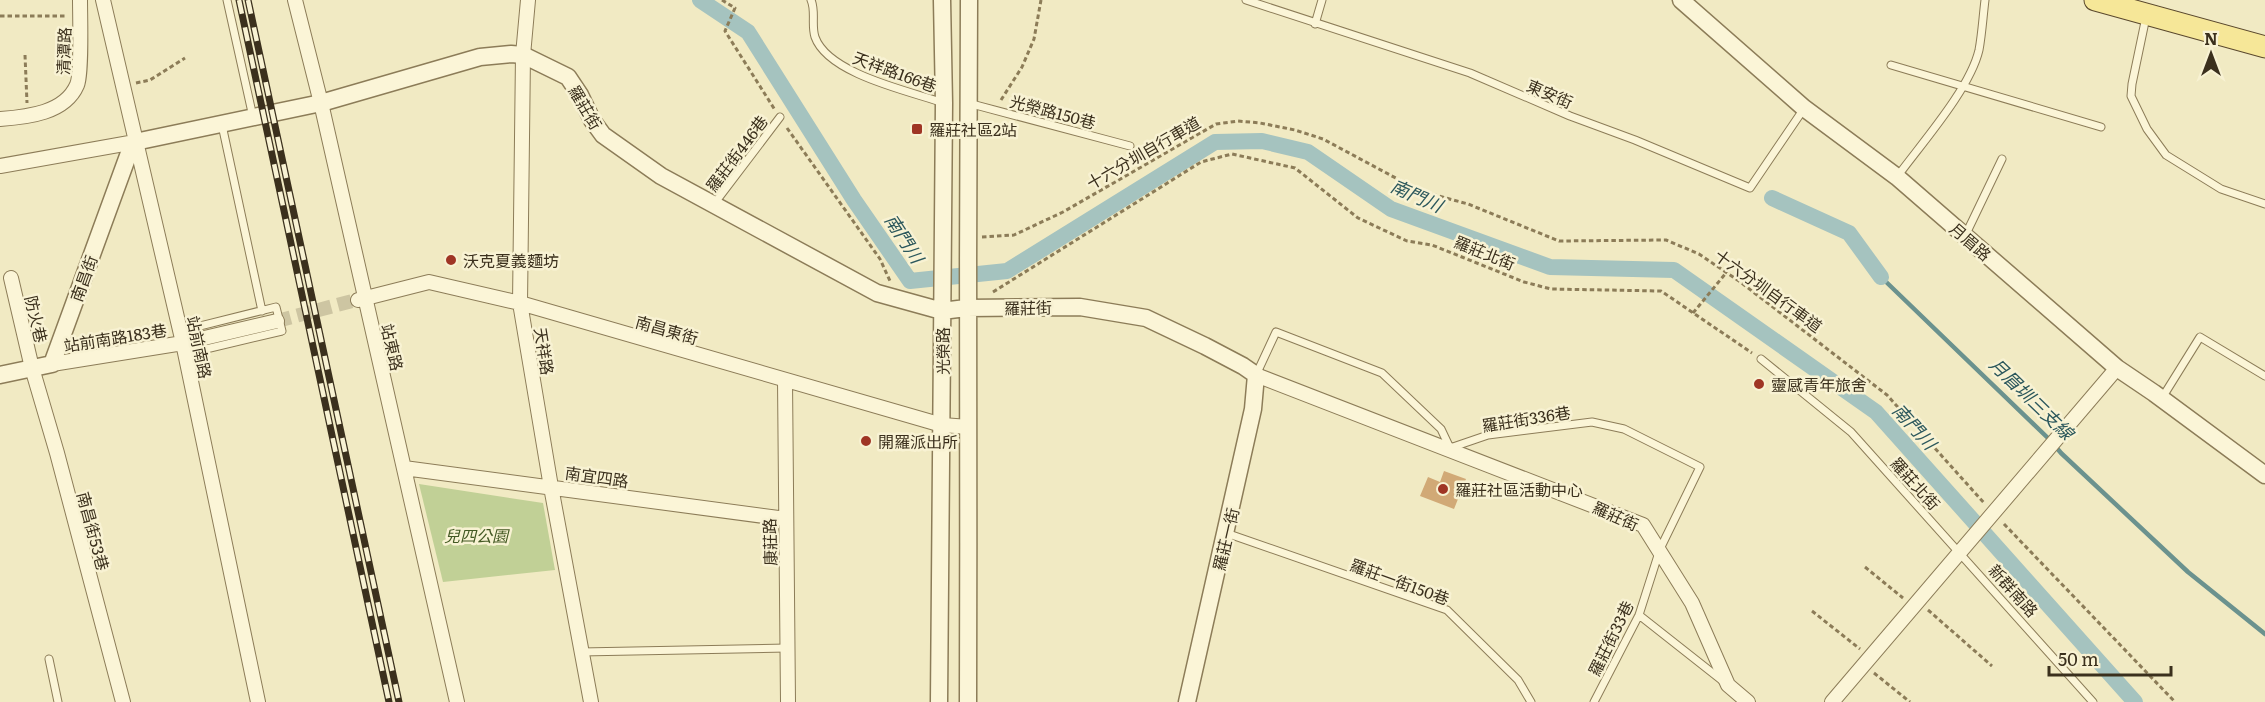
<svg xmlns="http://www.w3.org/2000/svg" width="2265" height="702" font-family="Literata,'Noto Sans TC',serif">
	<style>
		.green { fill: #c1d096 }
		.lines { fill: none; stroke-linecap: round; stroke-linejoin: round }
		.stream { stroke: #6b928e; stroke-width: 4.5 }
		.canal { stroke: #a5c3bf; stroke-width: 16 }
		.building { fill: #d1a976 }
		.minor-tunnel { stroke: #cdc5a2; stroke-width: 14; stroke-dasharray: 14 7; stroke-linecap: butt }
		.service-casing { stroke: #8c7c58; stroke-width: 9 }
		.minor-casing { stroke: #8c7c58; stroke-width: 16 }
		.tertiary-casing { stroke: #8c7c58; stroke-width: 19 }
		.primary-casing { stroke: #5a482d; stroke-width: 23 }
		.path { stroke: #8c7c58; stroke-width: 3; stroke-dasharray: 4.5 3; stroke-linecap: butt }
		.service { stroke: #fbf5d7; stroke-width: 7 }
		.minor { stroke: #fbf5d7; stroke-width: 14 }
		.tertiary { stroke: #fbf5d7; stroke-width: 16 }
		.primary { stroke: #f6e798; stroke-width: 21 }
		.rail-casing { stroke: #3b301d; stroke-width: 7 }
		.rail { stroke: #f8f2d3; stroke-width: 4.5; stroke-dasharray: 14; stroke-linecap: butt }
		.poi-dot { fill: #9f3524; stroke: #f8f2d3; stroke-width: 2 }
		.labels { text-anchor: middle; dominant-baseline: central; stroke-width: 5; stroke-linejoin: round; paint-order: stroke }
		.street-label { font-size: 16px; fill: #3b301d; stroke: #f8f2d3 }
		.poi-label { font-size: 16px; fill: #3b301d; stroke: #f8f2d3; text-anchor: start }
		.park-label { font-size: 16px; font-style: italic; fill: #435923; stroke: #f8f2d3 }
		.water-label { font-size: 18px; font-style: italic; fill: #2c585c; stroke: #f8f2d3 }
	</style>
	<rect width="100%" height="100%" fill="#f1eac3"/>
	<!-- green -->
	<path class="green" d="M419,484l124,19 12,67 -112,12z"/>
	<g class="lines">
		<!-- stream -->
		<path class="stream" d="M1881,277l170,164 10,12 127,119 77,62"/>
		<!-- canal -->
		<path class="canal" d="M700,0l48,32 106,168 56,81 97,-10 208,-129 47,-1 46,11 83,57 159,58 124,3 202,142 259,290
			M1772,198l77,35 32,44"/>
	</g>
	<!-- building -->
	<path class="building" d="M1444,471l22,8 -12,30 -34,-13 8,-19 12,5z"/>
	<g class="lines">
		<!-- minor-tunnel -->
		<path class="minor-tunnel" d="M277,321l79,-21"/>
		<defs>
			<path id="service" d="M227,0l26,117
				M811,0c5,11 0,25 4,37 13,37 94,54 129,66
				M1246,0l224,73 100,43 65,24 115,48 53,-78
				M2146,17l-14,67 -1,12 16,33 19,26 55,34 44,15
				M1315,24l7,-24
				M1891,65l210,62
				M968,103l162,43
				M222,125l40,186
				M1897,177c24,-33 73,-88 82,-127 3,-16 4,-34 6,-50
				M714,204l66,-87
				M1965,236l37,-77
				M180,331l96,-24 6,24 -97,23
				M1761,359l90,73 242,270
				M1256,375l20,-43 106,41 59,56 9,19 38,-13 104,-13 32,7 76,38 -40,82 -21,66 -45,87
				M2162,398l38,-61 65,39
				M1226,533l221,77 71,70 13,22
				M1639,615l85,67
				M581,652l206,-4
				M49,659l9,43"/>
			<path id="minor" d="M103,0l80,343 75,359
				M295,0l26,103 136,599
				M528,0l-5,55 -3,248 31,184 40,215
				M0,119c28,-2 65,-6 77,-34 5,-11 3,-69 3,-85
				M0,166l135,-24
				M11,278l21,90 25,85 66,249
				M358,300l71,-18 91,21 422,122 27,2
				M52,364l131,-21 94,-22
				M1256,375l387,150 49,78 36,82 20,17
				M785,381l3,321
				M404,468l382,51
				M1832,702l285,-334"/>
			<path id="tertiary" d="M1681,0l123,108 93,69 220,191 37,25 111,82
				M0,375l52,-11 77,-211 6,-11 186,-39 159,-46 31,-3 12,1 45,22 12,18 12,25 11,15 58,41 216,117 65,18 24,-3 114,-1 66,11 59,28 38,20 13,9 -3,34 -66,293
				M939,702l5,-599 -2,-103
				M968,702c1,-234 -1,-468 1,-702"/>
			<path id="primary" d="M2095,0l170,47"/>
		</defs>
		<!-- service casing -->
		<use href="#service" class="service-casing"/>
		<!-- minor casing -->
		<use href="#minor" class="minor-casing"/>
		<!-- tertiary casing -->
		<use href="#tertiary" class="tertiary-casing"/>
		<!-- primary casing -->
		<use href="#primary" class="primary-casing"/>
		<!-- path -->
		<path class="path" d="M722,0l13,8 -10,23 50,79
			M0,16h67
			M25,55l2,48
			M136,83l14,-3 35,-22
			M1001,100l21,-33 12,-28 7,-39
			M787,128l93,131 10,22
			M982,237l32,-2 49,-23 153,-88 22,-3 22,2 35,7 28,9 97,52 48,13 91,37 107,-1 33,14 40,27 148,114 98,109
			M993,292l208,-130 31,-8 63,14 63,50 49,23 25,4 92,37 27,7 110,2 91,62
			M1693,313l33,-40
			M2004,524l171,178
			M1865,567l38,31
			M1928,610l64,56
			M1812,611l48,38
			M1874,673l36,29"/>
		<!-- service -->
		<use href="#service" class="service"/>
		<!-- minor -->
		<use href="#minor" class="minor"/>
		<!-- tertiary -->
		<use href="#tertiary" class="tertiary"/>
		<!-- primary -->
		<use href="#primary" class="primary"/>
		<defs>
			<path id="rail" d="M239,0l150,702
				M248,0l151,702"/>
		</defs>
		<!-- rail casing -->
		<use href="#rail" class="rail-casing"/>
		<!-- rail -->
		<use href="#rail" class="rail"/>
	</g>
	<!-- markers -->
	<g class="poi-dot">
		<rect x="911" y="123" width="12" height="12" rx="3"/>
		<circle cx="451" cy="260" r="6"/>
		<circle cx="1759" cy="384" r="6"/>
		<circle cx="866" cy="441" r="6"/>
		<circle cx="1443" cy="489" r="6"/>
	</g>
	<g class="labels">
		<!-- street labels -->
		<g class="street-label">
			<text transform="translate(63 51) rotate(-88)">清潭路</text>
			<text transform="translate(895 71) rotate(20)">天祥路166巷</text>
			<text transform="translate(1550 93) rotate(23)">東安街</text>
			<text transform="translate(586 107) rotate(59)">羅莊街</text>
			<text transform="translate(1053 111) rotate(15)">光榮路150巷</text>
			<text transform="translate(1143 152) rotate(-30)">十六分圳自行車道</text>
			<text transform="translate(736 153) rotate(-53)">羅莊街446巷</text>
			<text transform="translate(1971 241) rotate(41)">月眉路</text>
			<text transform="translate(1485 252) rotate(22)">羅莊北街</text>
			<text transform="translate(83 278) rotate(-70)">南昌街</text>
			<text transform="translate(1769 290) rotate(36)">十六分圳自行車道</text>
			<text transform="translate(1028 307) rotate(-1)">羅莊街</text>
			<text transform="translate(37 319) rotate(77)">防火巷</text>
			<text transform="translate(667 329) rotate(16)">南昌東街</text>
			<text transform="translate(115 337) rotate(-9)">站前南路183巷</text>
			<text transform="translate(200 347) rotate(78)">站前南路</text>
			<text transform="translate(393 347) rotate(77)">站東路</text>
			<text transform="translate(545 351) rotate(81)">天祥路</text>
			<text transform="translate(942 351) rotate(-90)">光榮路</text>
			<text transform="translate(1526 418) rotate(-9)">羅莊街336巷</text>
			<text transform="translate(597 476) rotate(8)">南宜四路</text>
			<text transform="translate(1916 483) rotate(48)">羅莊北街</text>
			<text transform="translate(1616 515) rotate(24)">羅莊街</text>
			<text transform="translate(94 531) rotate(75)">南昌街53巷</text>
			<text transform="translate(1225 539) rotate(-77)">羅莊一街</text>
			<text transform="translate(769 542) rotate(-91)">康莊路</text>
			<text transform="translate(1400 581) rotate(20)">羅莊一街150巷</text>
			<text transform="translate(2014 590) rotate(48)">新群南路</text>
			<text transform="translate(1610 638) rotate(-64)">羅莊街33巷</text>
		</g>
		<!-- poi labels -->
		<g class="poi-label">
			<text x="929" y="129">羅莊社區2站</text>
			<text x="463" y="260">沃克夏義麵坊</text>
			<text x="1771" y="384">靈感青年旅舍</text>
			<text x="878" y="441">開羅派出所</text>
			<text x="1455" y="489">羅莊社區活動中心</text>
		</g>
		<!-- park labels -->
		<g class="park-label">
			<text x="476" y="535">兒四公園</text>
		</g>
		<!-- water labels -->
		<g class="water-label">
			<text transform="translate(1417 195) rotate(24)">南門川</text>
			<text transform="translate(905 238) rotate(57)">南門川</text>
			<text transform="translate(2032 398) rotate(44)">月眉圳三支線</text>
			<text transform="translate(1915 426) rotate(48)">南門川</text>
		</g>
	</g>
	<!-- north arrow -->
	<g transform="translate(2211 54)" stroke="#f8f2d3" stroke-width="4.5" paint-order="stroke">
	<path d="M0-4.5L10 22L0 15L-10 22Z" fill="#3b301d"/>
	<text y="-9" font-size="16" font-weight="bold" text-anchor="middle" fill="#3b301d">N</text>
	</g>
	<!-- scale -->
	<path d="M2049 666v9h122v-9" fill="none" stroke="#3b301d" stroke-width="3"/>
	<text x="2058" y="666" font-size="18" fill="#3b301d" stroke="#f8f2d3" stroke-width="4.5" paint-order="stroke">50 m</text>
</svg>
